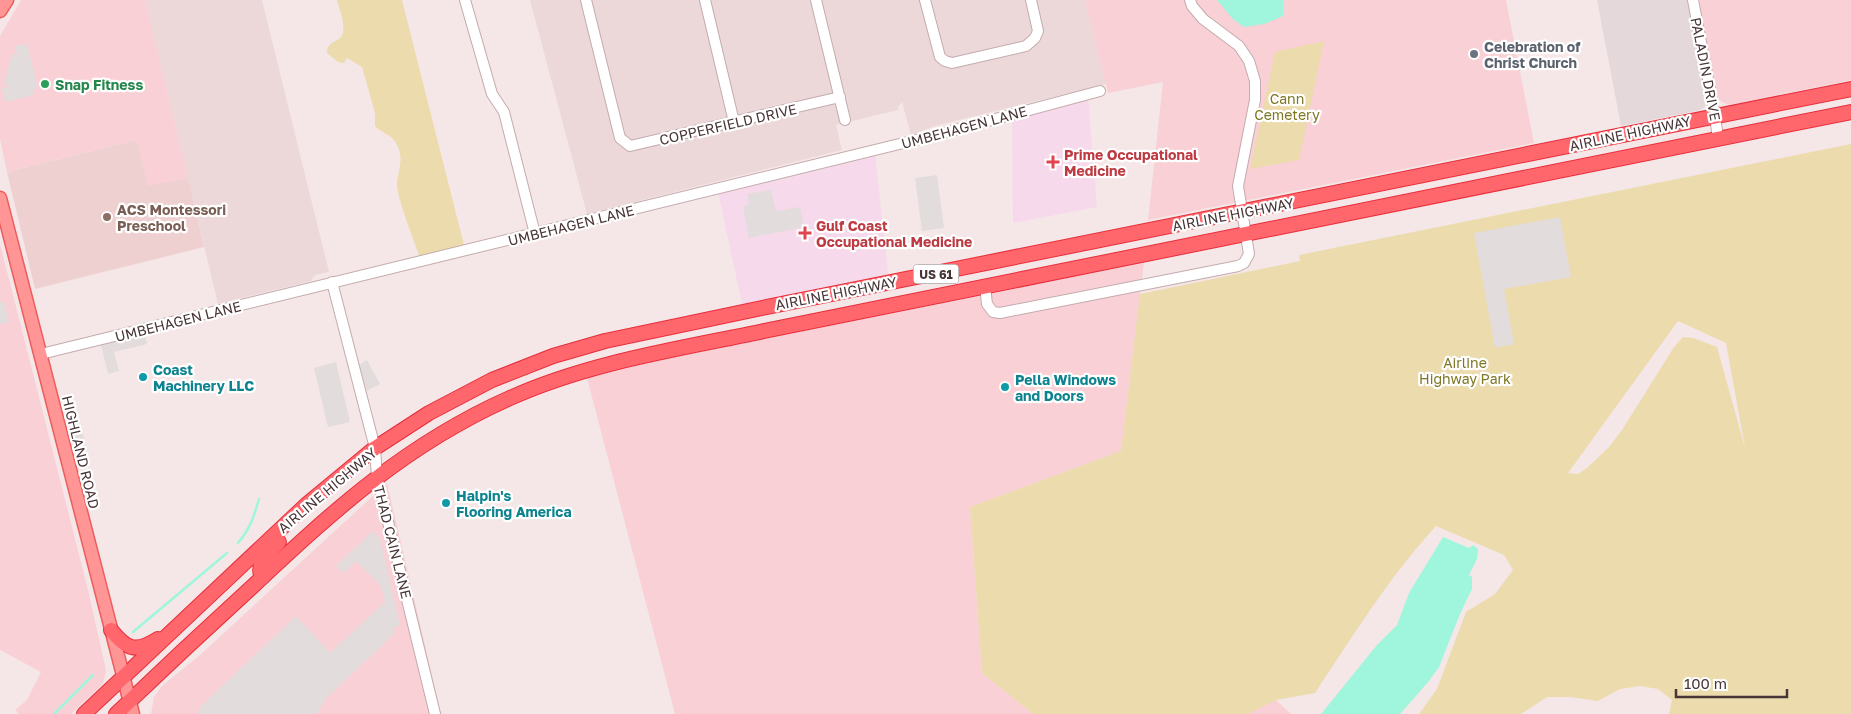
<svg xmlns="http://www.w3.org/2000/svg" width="1851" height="714" font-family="'Golos Text',sans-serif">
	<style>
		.residential { fill: #edd8d9 }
		.commercial { fill: #f8d0d5 }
		.industrial { fill: #e4d8da }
		.education { fill: #efd0d0 }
		.medical { fill: #f6d9ea }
		.green { fill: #ecdbad; fill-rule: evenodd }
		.parking { fill: #e2dcdd }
		.water { fill: #9ff6dc }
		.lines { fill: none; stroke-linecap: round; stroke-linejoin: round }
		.stream { stroke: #9ff6dc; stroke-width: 2.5 }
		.minor-casing { stroke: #c4abad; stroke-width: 12 }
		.major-casing { stroke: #ec5d5e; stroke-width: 15 }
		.highway-casing { stroke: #e92d3b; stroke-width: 16 }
		.minor { stroke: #fff; stroke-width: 10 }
		.major { stroke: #ff9695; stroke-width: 12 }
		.highway { stroke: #ff676d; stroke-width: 14 }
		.worship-dot { fill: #6b7280; stroke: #fff; stroke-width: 2 }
		.leisure-dot { fill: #2e9e5b; stroke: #fff; stroke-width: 2 }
		.health-dot { fill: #e0444e; stroke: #fff; stroke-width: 2 }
		.education-dot { fill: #8d6e63; stroke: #fff; stroke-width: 2 }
		.culture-dot { fill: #0f9aa8; stroke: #fff; stroke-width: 2 }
		.labels { text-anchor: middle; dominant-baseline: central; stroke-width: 4.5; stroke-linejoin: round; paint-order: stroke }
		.shield { fill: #fff; stroke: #7f7273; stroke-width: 1 }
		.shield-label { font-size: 12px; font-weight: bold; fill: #483537 }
		.worship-label { font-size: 14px; font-weight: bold; fill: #5b616d; stroke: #fff; text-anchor: start }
		.street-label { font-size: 14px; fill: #483537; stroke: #fff }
		.leisure-label { font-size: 14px; font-weight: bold; fill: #27864d; stroke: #fff; text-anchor: start }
		.park-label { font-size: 14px; fill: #7e7724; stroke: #fff }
		.health-label { font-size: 14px; font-weight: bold; fill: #be3a42; stroke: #fff; text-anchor: start }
		.education-label { font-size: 14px; font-weight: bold; fill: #785e54; stroke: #fff; text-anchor: start }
		.culture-label { font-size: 14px; font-weight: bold; fill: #0d838f; stroke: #fff; text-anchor: start }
	</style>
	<rect width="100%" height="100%" fill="#f5e7e7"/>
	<!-- residential -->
	<path class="residential" d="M145,0h117l67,272 -14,3 -4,6 -93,23z
		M530,0h555l21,84 -171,42 -24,9 -9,-33 -4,5v3l-62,15 6,25 -255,64z"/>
	<!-- commercial -->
	<path class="commercial" d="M21,0h124l43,178 -40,9 -11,-47 -130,32 -7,-33v-103z
		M1085,0h421l28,143 -386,77 15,-138 -55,11z
		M1697,0h154v80l-122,25 -5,-2 -6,-4 -3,-6z
		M0,244l88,346 18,80 -3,14 -32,30h-52l-4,-4 12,-10 14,-28 -41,-22z
		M1144,263l-23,188 -151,56 12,166 51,41h-358l-88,-336 77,-19z
		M387,483l54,231h-290l3,-17 8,-11 38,-31z
		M1275,699l16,15h-45z"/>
	<!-- industrial -->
	<path class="industrial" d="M1597,0h91l19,100 -3,8 -7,3 -76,15z"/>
	<!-- education -->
	<path class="education" d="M137,140l11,46 40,-8 16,69 -169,42 -28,-117z"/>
	<!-- medical -->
	<path class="medical" d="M1088,98l9,109 -84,16 -1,-105z
		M875,153l13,121 -146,30 -24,-112z"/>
	<!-- green -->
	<path class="green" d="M337,0h65l62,245 -45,11c-4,-14 -23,-60 -22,-72 1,-15 8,-26 -1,-41 -5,-9 -15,-10 -21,-17v-13l-13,-46 -15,-9 -3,5 -6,-1 -11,-9c0,-14 15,-10 16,-21 2,-10 -4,-23 -6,-32z
		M1324,41l-25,119 -49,9 25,-117z
		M1851,144v570h-182l3,-14 -14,-11 -18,-3 -20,3 -22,12 -28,-4h-23l-26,17h-102l18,-25 29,-77 29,-18 18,-24 -9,-15 -68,-29c-47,51 -83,110 -121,167l-39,7 -28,14h-215l-51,-41 -12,-166 151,-56 19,-157 160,-33 -1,-6zM1678,321l48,22 19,105 -28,-101 -24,-9 -10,-1 -9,10 -52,83 -13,17 -22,21 -9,6 -10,-1z"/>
	<!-- parking -->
	<path class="parking" d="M27,44l11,44 -5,2 1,5 -29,7 -3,-14 8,-2 -6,-2 8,-30 5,1 -2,-9z
		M937,175l7,53 -22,3 -7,-53z
		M771,190l5,21 24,-4 4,20 -55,11 -6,-32 6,-2 -2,-10z
		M1560,217l11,60 -67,12 10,55 -19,4 -21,-115z
		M4,301l5,21 -9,2v-22z
		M145,334l2,10 -33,8 5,19 -11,3 -7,-29z
		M367,360l13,24 -13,7 -8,-26z
		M336,362l14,60 -22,5 -14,-59z
		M76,409l10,37 -11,3 -7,-27h-2l-2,-7 6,-1 -1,-3z
		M373,531l7,8 20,86 -7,3 1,6 -69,65 -8,15h-120l5,-9 94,-89 34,37 55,-51 -4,-16 -25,-25 -13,12 -7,-7z"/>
	<!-- water -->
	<path class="water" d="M1217,0h66v16l-19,8 -20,3 -11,-8z
		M1443,537l26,11 4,-3 5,4 -1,10 -8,16 3,2v12l-12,25 -21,53 -10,14 -29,33h-79l56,-69 20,-20 12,-32z"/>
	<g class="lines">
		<!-- stream -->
		<path class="stream" d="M238,543c12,-14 16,-27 21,-44
			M133,632l94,-79
			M54,714l39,-39"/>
		<defs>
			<path id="minor" d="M465,0l27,94 12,18 31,122
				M586,0l34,138 10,8 210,-49
				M705,0l29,122
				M816,0l29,120
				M925,0l15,57 5,4 7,2 74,-17 9,-8 3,-7 -7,-31
				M1693,0l22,116 3,23
				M332,282l43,166 2,29 58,237
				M985,286l2,18 6,8 7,1 238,-47 6,-3 5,-9 -11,-68 17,-86v-19l-6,-20 -10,-15 -36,-27 -11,-13 -2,-6
				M41,354l887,-217 172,-46"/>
			<path id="major" d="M0,11l7,-11
				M0,198l133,516"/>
			<path id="highway" d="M262,578c-7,-15 8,-26 17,-36
				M111,630c16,20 25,23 47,9
				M84,714l222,-209 69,-57 54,-35 63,-33 61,-24 52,-15 157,-33 1089,-219
				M116,714c45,-43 90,-85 136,-127 81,-76 154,-143 258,-189 80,-36 169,-49 254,-67l1087,-219"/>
		</defs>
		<!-- minor casing -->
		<use href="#minor" class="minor-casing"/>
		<!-- major casing -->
		<use href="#major" class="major-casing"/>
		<!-- highway casing -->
		<use href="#highway" class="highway-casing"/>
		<!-- minor -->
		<use href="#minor" class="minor"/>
		<!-- major -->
		<use href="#major" class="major"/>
		<!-- highway -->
		<use href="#highway" class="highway"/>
	</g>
	<!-- markers -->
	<circle class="worship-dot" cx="1474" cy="54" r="5"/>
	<circle class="leisure-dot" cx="45" cy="84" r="5"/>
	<g class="health-dot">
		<path d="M1050.5 154.5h5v5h5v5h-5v5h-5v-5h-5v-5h5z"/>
		<path d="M802.5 225.5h5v5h5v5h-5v5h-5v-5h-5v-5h5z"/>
	</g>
	<circle class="education-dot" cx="107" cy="217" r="5"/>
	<g class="culture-dot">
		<circle cx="143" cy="377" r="5"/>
		<circle cx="1005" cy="387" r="5"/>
		<circle cx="446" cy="503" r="5"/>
	</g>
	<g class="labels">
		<!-- shield labels -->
		<rect class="shield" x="913.5" y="264.5" width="45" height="19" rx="4"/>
		<g class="shield-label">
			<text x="936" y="274">US 61</text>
		</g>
		<!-- worship labels -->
		<g class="worship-label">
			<text x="1484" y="46">Celebration of<tspan x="1484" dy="16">Christ Church</tspan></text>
		</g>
		<!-- street labels -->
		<g class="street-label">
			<text transform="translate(1706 69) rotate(79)">PALADIN DRIVE</text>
			<text transform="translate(728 124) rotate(-13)">COPPERFIELD DRIVE</text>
			<text transform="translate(964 127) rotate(-15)">UMBEHAGEN LANE</text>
			<text transform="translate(1630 133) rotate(-12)">AIRLINE HIGHWAY</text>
			<text transform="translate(1233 214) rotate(-11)">AIRLINE HIGHWAY</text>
			<text transform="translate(571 225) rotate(-14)">UMBEHAGEN LANE</text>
			<text transform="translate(836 293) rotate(-11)">AIRLINE HIGHWAY</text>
			<text transform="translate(178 321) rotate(-14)">UMBEHAGEN LANE</text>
			<text transform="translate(81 452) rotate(76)">HIGHLAND ROAD</text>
			<text transform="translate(327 490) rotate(-40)">AIRLINE HIGHWAY</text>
			<text transform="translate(393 542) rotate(76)">THAD CAIN LANE</text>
		</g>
		<!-- leisure labels -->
		<g class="leisure-label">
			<text x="55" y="84">Snap Fitness</text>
		</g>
		<!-- park labels -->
		<g class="park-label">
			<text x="1287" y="98">Cann<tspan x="1287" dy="16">Cemetery</tspan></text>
			<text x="1465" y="362">Airline<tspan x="1465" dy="16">Highway Park</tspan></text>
		</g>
		<!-- health labels -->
		<g class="health-label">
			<text x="1064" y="154">Prime Occupational<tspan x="1064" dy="16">Medicine</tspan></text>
			<text x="816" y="225">Gulf Coast<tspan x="816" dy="16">Occupational Medicine</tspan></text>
		</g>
		<!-- education labels -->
		<g class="education-label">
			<text x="117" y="209">ACS Montessori<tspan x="117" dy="16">Preschool</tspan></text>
		</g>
		<!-- culture labels -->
		<g class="culture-label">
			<text x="153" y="369">Coast<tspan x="153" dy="16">Machinery LLC</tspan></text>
			<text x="1015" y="379">Pella Windows<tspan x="1015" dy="16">and Doors</tspan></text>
			<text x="456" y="495">Halpin's<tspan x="456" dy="16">Flooring America</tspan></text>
		</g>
	</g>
	<!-- scale -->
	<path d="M1676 689v8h111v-8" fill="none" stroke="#483537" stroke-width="2.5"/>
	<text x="1684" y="689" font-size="15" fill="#483537" stroke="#ffffff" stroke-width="4" paint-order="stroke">100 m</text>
</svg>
